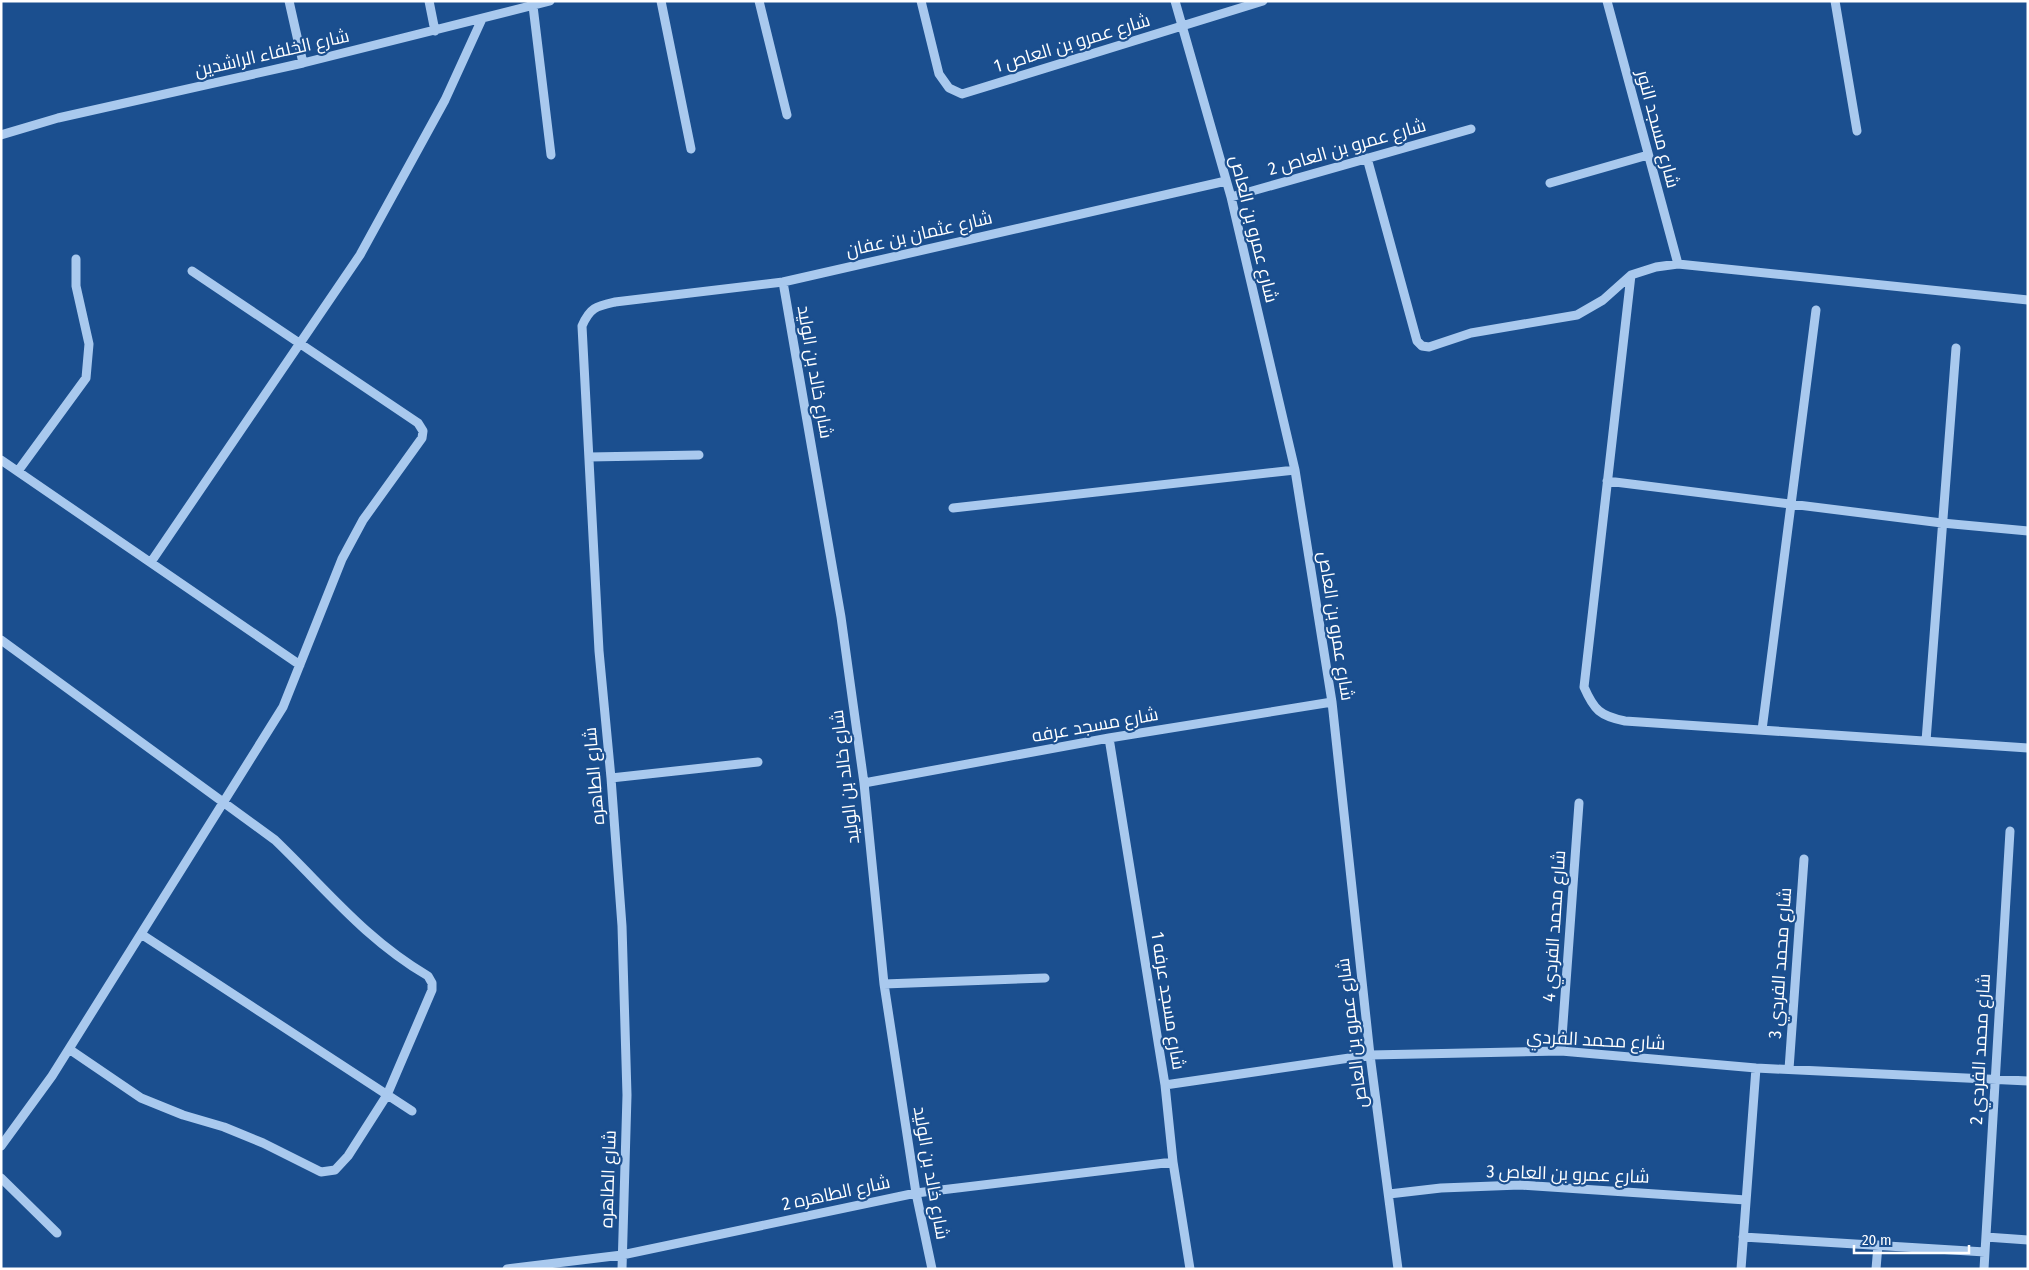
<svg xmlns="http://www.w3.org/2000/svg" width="2029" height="1270" font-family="'Fira Sans Condensed',Cairo,sans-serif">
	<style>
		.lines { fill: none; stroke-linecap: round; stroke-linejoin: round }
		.minor { stroke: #a9c9ee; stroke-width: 9 }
		.labels { text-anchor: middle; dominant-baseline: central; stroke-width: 4.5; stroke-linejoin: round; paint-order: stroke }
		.street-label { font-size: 18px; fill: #fff; stroke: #1b4f8f }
	</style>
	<rect width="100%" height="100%" fill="#1b4f8f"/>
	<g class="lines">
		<!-- minor -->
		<path class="minor" d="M289,1l14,62
			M429,1l6,30
			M661,1l30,148
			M759,1l28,114
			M921,1l18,73 10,14 13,6 301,-93
			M1175,1l56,196 64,273 37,232 38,353 28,214
			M1607,1l71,263
			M1835,1l22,130
			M533,6l18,149
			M1,135l57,-17 245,-55 247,-62
			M1367,158l50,183 5,5 7,1 42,-14 106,-18 26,-15 28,-25 25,-8 22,-3 350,36
			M1550,183l98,-28
			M1231,197l240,-68
			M1631,275l-47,412c10,23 16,29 41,34l403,27
			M783,282l58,335 23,166 20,201 32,209 16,76
			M589,457l110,-2
			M1,460l299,205
			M18,471l68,-93 3,-34 -13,-58v-27
			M1607,481l335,42 86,8
			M953,508l342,-38
			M151,562l209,-307 85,-155 37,-81
			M1,640l274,200c52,50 89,98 153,136l4,7v7l-45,105 -39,61 -13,14 -14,2 -58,-29 -39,-16 -41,-12 -42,-17 -72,-49
			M1762,730l54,-420
			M1109,738l56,347 8,77 17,107
			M1926,741l30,-393
			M611,778l147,-16
			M864,783l245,-45 223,-36
			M141,934l271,177
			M884,984l161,-6
			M1561,1051l18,-248
			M1789,1069l15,-210
			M1165,1085l205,-30 191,-4 195,17 272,13
			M1,1146l51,-70 231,-369 59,-148 21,-39 59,-82 1,-7 -5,-8 -226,-152
			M1,1178l56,55
			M1389,1194l52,-6 79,-3 226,15
			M1743,1237l242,15
			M1986,1237l42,3
			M507,1269l115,-14 294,-62 257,-31
			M622,1269l5,-174 -5,-169 -11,-148 -12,-127 -17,-325c8,-19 15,-20 33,-24l168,-20 443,-101
			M1741,1269l15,-201
			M1876,1269l2,-24
			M1984,1269l26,-438"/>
	</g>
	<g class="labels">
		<!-- street labels -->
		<g class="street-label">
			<text transform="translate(1072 43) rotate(-17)">شارع عمرو بن العاص 1</text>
			<text transform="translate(272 53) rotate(-13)">شارع الخلفاء الراشدين</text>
			<text transform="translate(1658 129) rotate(75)">شارع مسجد النور</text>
			<text transform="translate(1347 147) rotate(-16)">شارع عمرو بن العاص 2</text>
			<text transform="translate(1254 229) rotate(76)">شارع عمرو بن العاص</text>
			<text transform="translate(919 234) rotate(-13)">شارع عثمان بن عفان</text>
			<text transform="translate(815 372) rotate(80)">شارع خالد بن الوليد</text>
			<text transform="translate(1336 626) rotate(81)">شارع عمرو بن العاص</text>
			<text transform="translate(1095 725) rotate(-10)">شارع مسجد عرفه</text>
			<text transform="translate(594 776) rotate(-95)">شارع الطاهره</text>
			<text transform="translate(845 777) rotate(-97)">شارع خالد بن الوليد</text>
			<text transform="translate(1554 926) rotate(-86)">شارع محمد الفردي 4</text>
			<text transform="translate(1780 963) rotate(-86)">شارع محمد الفردي 3</text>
			<text transform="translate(1168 1001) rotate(81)">شارع مسجد عرفه 1</text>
			<text transform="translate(1352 1033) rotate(-97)">شارع عمرو بن العاص</text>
			<text transform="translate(1596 1040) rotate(3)">شارع محمد الفردي</text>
			<text transform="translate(1980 1049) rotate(-87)">شارع محمد الفردي 2</text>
			<text transform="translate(931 1173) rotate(80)">شارع خالد بن الوليد</text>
			<text transform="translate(1568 1174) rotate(2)">شارع عمرو بن العاص 3</text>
			<text transform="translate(608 1179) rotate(-88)">شارع الطاهره</text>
			<text transform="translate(836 1193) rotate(-12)">شارع الطاهره 2</text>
		</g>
	</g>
	<!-- border -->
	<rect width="2029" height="1270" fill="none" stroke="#ffffff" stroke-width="5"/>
	<!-- scale -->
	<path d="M1854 1245v8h115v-8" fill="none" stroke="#ffffff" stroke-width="2.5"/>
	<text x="1862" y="1245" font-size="15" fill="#ffffff" stroke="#1b4f8f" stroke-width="4" paint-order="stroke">20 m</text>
</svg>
